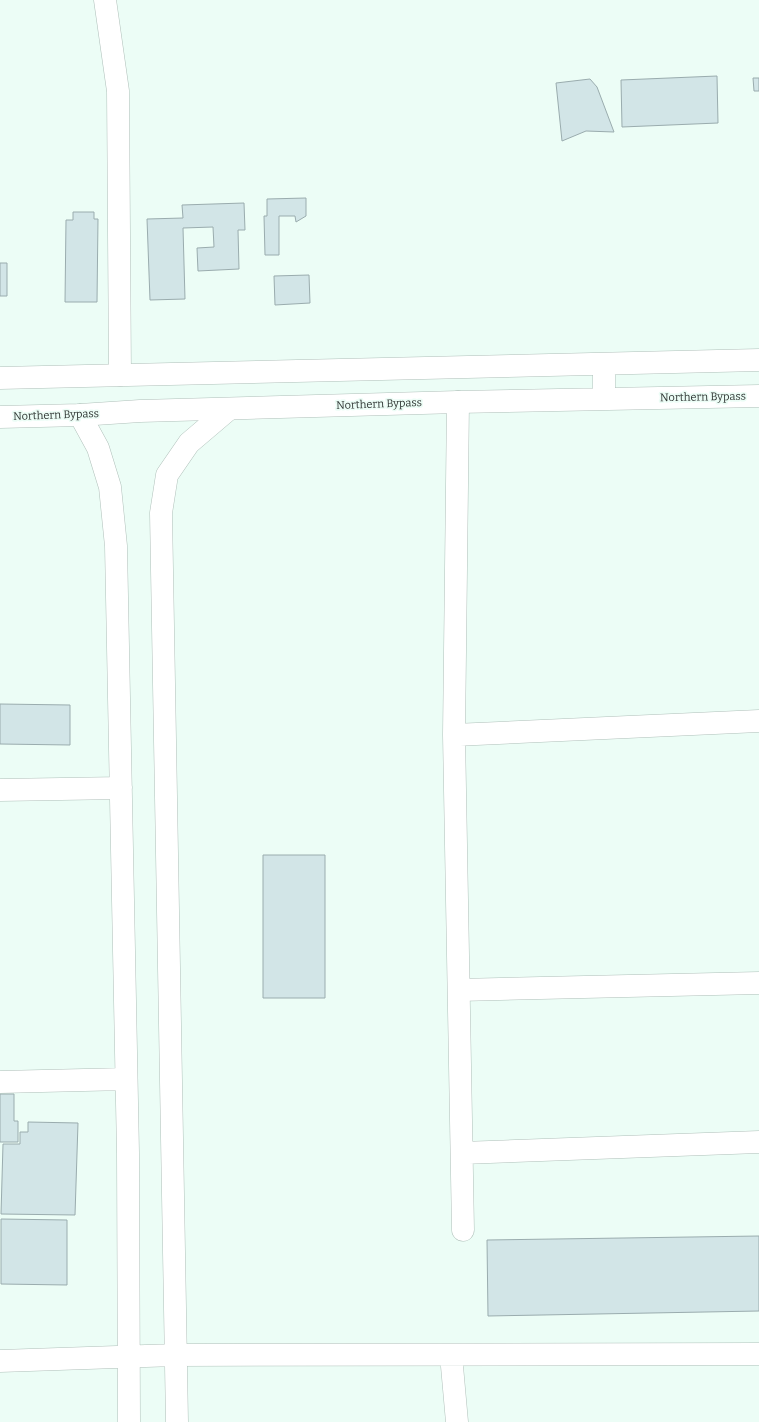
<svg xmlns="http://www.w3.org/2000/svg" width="759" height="1422" font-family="Bitter,serif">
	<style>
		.building { fill: #d2e5e7; stroke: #9aacae }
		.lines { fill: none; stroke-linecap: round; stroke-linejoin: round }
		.minor-casing { stroke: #b0c0ba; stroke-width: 23 }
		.primary-casing { stroke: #b0c0ba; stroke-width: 23 }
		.minor { stroke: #fff; stroke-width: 22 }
		.primary { stroke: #fff; stroke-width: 22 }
		.labels { text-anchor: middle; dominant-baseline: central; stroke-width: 3.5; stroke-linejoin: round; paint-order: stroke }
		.street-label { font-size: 11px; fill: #2f3633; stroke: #ecfdf6 }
	</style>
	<rect width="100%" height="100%" fill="#ecfdf6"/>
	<!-- building -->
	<path class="building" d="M717,76l1,47 -96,4 -1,-47z
		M753,78h6v13h-5z
		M590,79l7,8 17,45 -28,-1 -24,10 -6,-58z
		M306,198v18l-10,6 -1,-6h-16v39h-14l-1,-39h3v-17z
		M244,203l1,27h-7l1,39 -41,2 -1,-23 17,-1 -1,-20 -30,1 2,71 -35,1 -3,-81 36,-1 -1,-13z
		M73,212h21v7h4l-1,83h-32l1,-82h7z
		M0,263h7v33h-7z
		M309,275l1,28 -35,2 -1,-29z
		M0,704l70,1v40l-70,-1z
		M263,855h62v143h-62z
		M0,1094h14v27h4v21h-18z
		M28,1122l50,1 -3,92 -74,-1 2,-70h17v-12h8z
		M1,1219l66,1v65l-66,-1z
		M759,1236v75l-271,5 -1,-76z"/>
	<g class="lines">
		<defs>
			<path id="minor" d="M105,0l13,91 2,284
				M458,402l-4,333 9,495
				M80,415l18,33 12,39 6,59 12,607 1,269
				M454,735l305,-14
				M0,790l121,-2
				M459,990l300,-7
				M0,1082l126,-3
				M462,1153l297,-11
				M451,1355l6,67
				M0,1361l175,-6 584,-1
				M177,1422l-16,-909 6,-38 22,-32 40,-34"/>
			<path id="primary" d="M604,364v35
				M0,378l759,-18
				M0,417l80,-2 60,-4 318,-9 301,-6"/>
		</defs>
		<!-- minor casing -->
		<use href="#minor" class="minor-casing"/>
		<!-- primary casing -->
		<use href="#primary" class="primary-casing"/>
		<!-- minor -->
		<use href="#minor" class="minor"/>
		<!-- primary -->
		<use href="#primary" class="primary"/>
	</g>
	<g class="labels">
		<!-- street labels -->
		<g class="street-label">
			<text transform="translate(703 397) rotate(-1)">Northern Bypass</text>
			<text transform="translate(379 404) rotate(-2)">Northern Bypass</text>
			<text transform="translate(56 415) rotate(-2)">Northern Bypass</text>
		</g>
	</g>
</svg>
